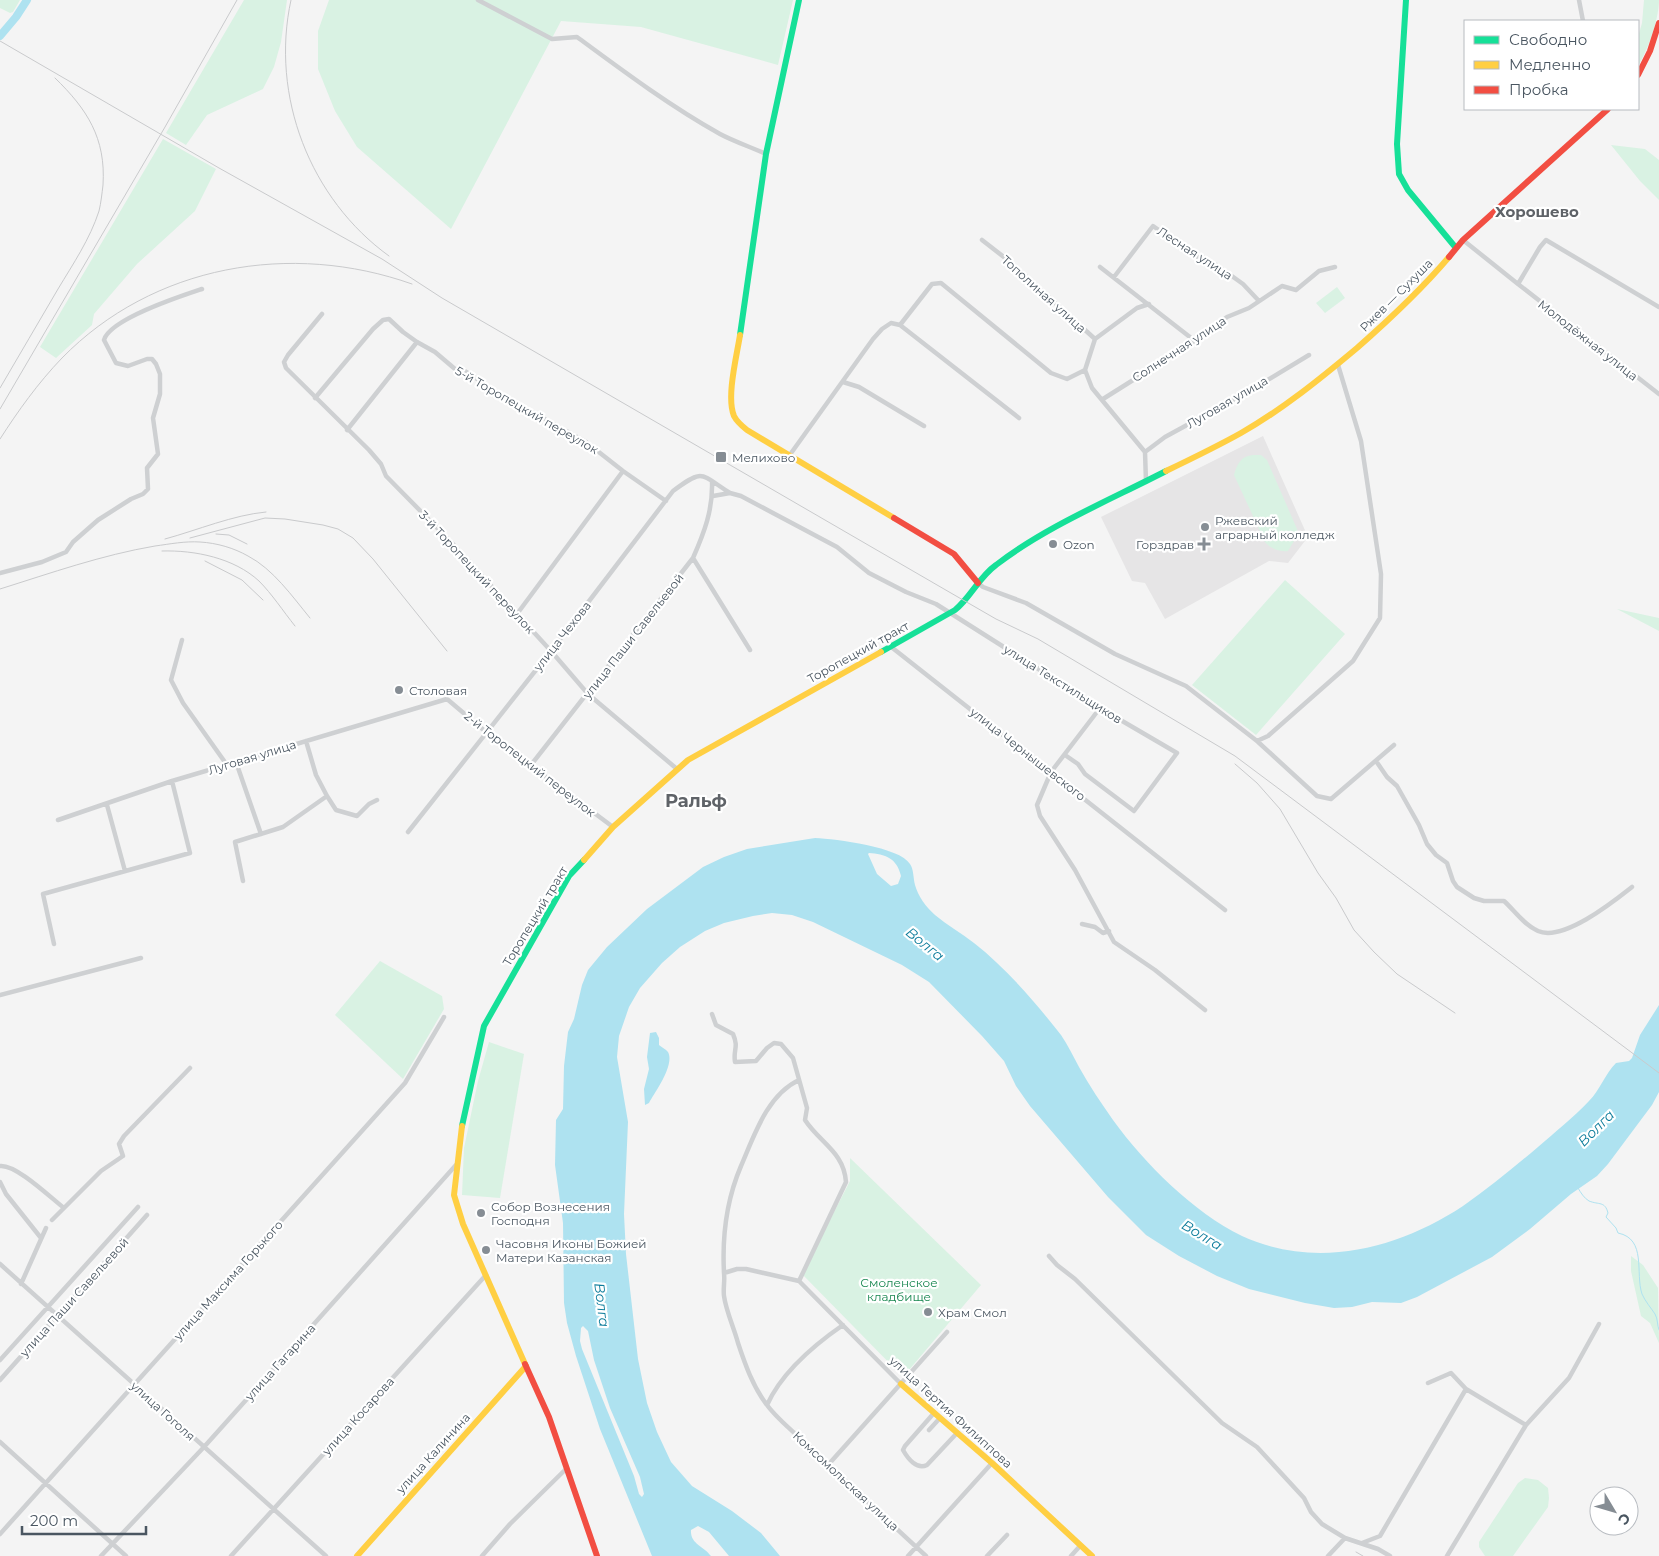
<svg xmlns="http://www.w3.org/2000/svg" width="1659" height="1556" font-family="Montserrat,sans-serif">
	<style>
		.education { fill: #e6e5e6 }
		.green { fill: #d9f2e3 }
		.water { fill: #aee2f0; fill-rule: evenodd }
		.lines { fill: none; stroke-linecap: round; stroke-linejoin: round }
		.stream { stroke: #aee2f0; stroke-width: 1 }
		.river { stroke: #aee2f0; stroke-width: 8 }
		.street { stroke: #ced0d2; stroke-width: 4.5 }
		.fast { stroke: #16e098; stroke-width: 6 }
		.slow { stroke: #ffcf43; stroke-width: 6 }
		.jam { stroke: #f24e42; stroke-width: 6 }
		.rail { stroke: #c9cacc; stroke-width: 1 }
		.poi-dot { fill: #868d94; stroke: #fff; stroke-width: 2 }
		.labels { text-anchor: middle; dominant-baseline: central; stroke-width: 4.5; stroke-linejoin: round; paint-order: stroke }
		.street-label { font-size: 12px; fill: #4a5661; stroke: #fff }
		.poi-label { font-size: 12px; fill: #4a5661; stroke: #fff; text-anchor: start }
		.park-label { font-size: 12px; fill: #17864f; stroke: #fff }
		.water-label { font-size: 14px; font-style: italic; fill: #0c7c9b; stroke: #fff }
		.quarter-label { font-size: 15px; font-weight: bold; fill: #5f6368; stroke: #fff }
		.district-label { font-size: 18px; font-weight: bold; fill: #5f6368; stroke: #fff }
	</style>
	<rect width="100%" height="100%" fill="#f4f4f4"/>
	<!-- education -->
	<path class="education" d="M1263,436l45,101 -20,26 -19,-2 -104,58 -20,-36 -13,-2 -31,-64z"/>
	<!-- green -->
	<path class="green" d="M0,0h20l-7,12 -3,1 -10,-5z
		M244,0h43l-6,42 -7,25 -11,22 -56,26 -21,30 -20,-12z
		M329,0h464l-15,65 -137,-38 -80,-6 -110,208 -94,-82 -22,-36 -17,-42v-38z
		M1644,0h15c0,19 -11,50 -21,66v-29l4,-14z
		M163,139l53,30 -21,42 -58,53 -43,50 -2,11 -36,33 -16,-11z
		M1611,145l34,4 14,11v40l-19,-19z
		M1337,287l8,11 -20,15 -9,-10z
		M1253,455h8l6,5 30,69 1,5 -10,17c-9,1 -17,-2 -23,-9l-31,-67c3,-11 7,-19 19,-20z
		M1285,580l60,54 -89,101 -64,-50z
		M1617,609l42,9v13z
		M380,961l62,35 2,13 -41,70 -68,-64z
		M489,1042l35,12 -24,144 -38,-3 2,-47 14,-67z
		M850,1158l131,127 -78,92 -101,-103 48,-93z
		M1631,1256l12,9 15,23 1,55 -9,-20 -9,-7 -10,-45z
		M1525,1478l13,2 10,8 1,10 -1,9 -35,49h-28l-6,-9v-5l39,-59z"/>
	<!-- water -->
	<path class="water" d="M815,838c21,1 85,9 95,26 4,6 3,14 5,21 3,11 11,22 20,30 12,10 26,18 39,28 32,25 61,59 87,92 7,10 12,21 18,32 10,18 22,36 34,53 32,44 80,92 129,116 74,34 156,13 221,-30 26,-18 50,-38 75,-59 17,-15 35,-29 51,-46 11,-11 16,-27 27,-38l13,-2 3,-3 8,-23 19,-30v87l-7,13 -44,59 -11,12 -26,18 -41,35 -38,28 -75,40 -16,6 -29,-1 -20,5 -18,1 -29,-5 -56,-14 -32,-13 -38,-20 -33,-21 -38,-38 -78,-91 -14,-20 -12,-25 -22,-25 -53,-54 -27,-17 -89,-43 -21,-7 -20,-2 -19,3 -29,7 -19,8 -25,16 -18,16 -22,25 -11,19 -10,29 -2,21 11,65 -4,92 2,40 12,105 9,44 10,29 14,30 21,24 40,25 29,22 19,23h-51l-20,-24 -11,-6 -7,4c-1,14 13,16 20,26h-59l-52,-127 -24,-73 -9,-33 -3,-20 -1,-80 -8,-58 1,-45 7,-11 1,-43 4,-34 6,-13 8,-34 6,-15 19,-23 40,-38 56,-42 21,-10 23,-8zM869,853c16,1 28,5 32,23l-3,8 -7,2 -14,-12 -9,-20zM583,1326l5,5 6,29 16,48 30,69 4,17 -2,3 -3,-3 -5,-18 -52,-127 -2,-8 1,-13z
		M656,1032l3,6v7c2,2 7,4 9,7 7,13 -13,40 -19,51l-4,2 -1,-16 5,-20 -2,-12 3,-24z"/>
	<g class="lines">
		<!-- stream -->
		<path class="stream" d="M1578,1188c3,5 6,10 11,13 10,4 16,0 19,12l-2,4 10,11 2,5c29,6 17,40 24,61 3,7 9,14 13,20 3,5 2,11 4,16"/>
		<!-- river -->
		<path class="river" d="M0,36l16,-19 11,-17"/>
		<!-- street -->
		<path class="street" d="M478,0l74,39 25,-2c46,34 93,69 143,97 15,8 31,13 46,20
			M1579,0l4,21
			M982,240l27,21 86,78 -10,31 7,18 53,64 1,30
			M1463,240l55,44 141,110
			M1100,267l95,74
			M1114,277l39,-51 46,32 16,6 28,20 16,17
			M1518,284l22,-37 6,-7 113,67
			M322,314l-34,41 -4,7 2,6 83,82 12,14 5,12 65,66 100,109 37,43 89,75
			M900,325l32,-41 9,-1 110,90 16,6 18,-9
			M1095,339l42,-31 12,-4
			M843,382l16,5 65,39
			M315,398l58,-69 10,-9 6,-1 14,13 14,10 18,10 20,17 10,2 33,22 88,49 37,29 43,30
			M1103,399l100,-63 24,-19 22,-9 33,-22 14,4 23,-19 16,-4
			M347,430l70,-88
			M1145,452l20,-15 86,-47 58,-35
			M789,456l84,-117 9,-10 9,-6 9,2 119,93
			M713,496l17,-3 11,3 96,51 32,26 37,19 30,12 164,104 77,45 -43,58 -49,-37 -7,-10 -13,-9
			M693,558l57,92
			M0,573l42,-11 24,-10 7,-10 25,-22 33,-21 12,-5 5,-5 -1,-21 11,-14 -5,-36 7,-24v-20l-4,-10 -4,-5h-5l-19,7 -12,-3 -12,-23c6,-21 77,-44 98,-51
			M978,583l5,4 43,16 89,51 71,32 71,55 60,55 14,3 63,-54
			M517,614l106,-143
			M182,640l-11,40 12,23 44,62
			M890,646l335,264
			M1100,708l-49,64 -14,33 3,11 35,54 39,72 41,28 50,40
			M306,741l10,34 11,21
			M1257,741l11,-5 85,-75 27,-43 1,-44 -20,-133 -23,-76
			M1376,761l11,16 10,9 22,39 8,19 9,11 11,8 6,18 4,6 17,11 10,3h20c11,10 19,23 34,30 25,11 75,-29 94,-44
			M236,762l25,72
			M531,765l162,-207c11,-25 20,-48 19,-76
			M107,805l18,66
			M58,820l114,-39 275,-82 39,33 127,95
			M408,832l143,-181 122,-160c31,-23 27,-17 57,2
			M243,881l-8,-39 48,-15 44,-31 9,14 21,6 12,-12 8,-4
			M1082,924l13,3 8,6 6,-2
			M54,944l-11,-50 147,-41 -18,-72
			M0,995l141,-37
			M712,1014l4,11 17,9c6,14 0,15 2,28l21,-1 11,-13 7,-5 7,1 12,14 14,50 -2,12c15,23 39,32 41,62l-47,99
			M799,1080c-32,15 -45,56 -58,86 -15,35 -19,70 -17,107 1,8 -1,15 0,23 2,15 10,32 14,47 7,21 15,44 29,62 11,15 29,29 43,42 38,37 77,73 116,109
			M0,1166c16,-2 51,32 64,42
			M0,1182l6,12 35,44
			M52,1220l49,-49 22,-15 -4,-12 5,-8 66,-68
			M1049,1256l8,9 18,14 147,144 35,24 47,51 7,14 11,12 23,14 -17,18
			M0,1264l326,292
			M724,1273l13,-4h9l53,12
			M799,1281l102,103
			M21,1284l25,-56
			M0,1360l138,-153
			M0,1380l147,-165
			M1428,1383l23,-10 15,16 60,36
			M767,1405c15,-33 47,-60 76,-80
			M934,1413l-29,33 -2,4c5,9 14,20 24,15l30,-32
			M929,1430l11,-12
			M0,1442l126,114
			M828,1465l119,-133
			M0,1534l405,-451 39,-66
			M1345,1538l33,11 12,7
			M1362,1543l18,-7 86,-147
			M101,1556l103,-109 252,-282
			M231,1556l255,-281
			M482,1556l28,-32 57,-56
			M908,1556l84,-93
			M987,1556l20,-21
			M1071,1556l9,-10
			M1447,1556l79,-131 43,-47 30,-54"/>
		<!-- fast -->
		<path class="fast" d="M1406,0l-9,144 2,30 9,16 48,58
			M740,335l26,-181 33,-154
			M881,652l74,-42c16,-13 24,-33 41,-45 49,-38 114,-65 170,-94
			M462,1126l22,-100 85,-150 15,-16"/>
		<!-- slow -->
		<path class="slow" d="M740,335c-3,20 -14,62 -6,81 3,6 8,10 13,14l147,88
			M1166,471c25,-12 50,-24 75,-38 42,-24 79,-54 116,-85 33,-29 64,-58 92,-91
			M584,860l29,-33 75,-67 193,-108
			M462,1126l-8,69 9,29 62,140
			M901,1384l91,79 100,93
			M357,1556l169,-190"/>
		<!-- jam -->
		<path class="jam" d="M1638,75l12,-24 9,-28
			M1449,257l14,-17 145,-131
			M894,518l60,36 24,29
			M525,1364l24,53 48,139"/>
		<!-- rail -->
		<path class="rail" d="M291,0c-21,96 19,199 98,256
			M0,41l219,127 163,91 60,39 502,291 52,30 42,20 197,117 424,317
			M0,388c19,-33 39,-66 58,-99 15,-25 32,-50 41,-78 2,-8 3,-18 4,-26 3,-47 -16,-76 -48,-107
			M0,409l165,-282 72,-127
			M0,439c18,-28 38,-56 62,-81 91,-93 229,-117 350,-74
			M216,534l13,1 18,9
			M190,538l75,-20 20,1 38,6 15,4 15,9 20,21 74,92
			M165,539c33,-9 68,-24 101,-27
			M162,551c33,-1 72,7 97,30 13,13 24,30 36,45
			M205,561l37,19 21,20
			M0,589c51,-16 102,-34 155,-43 15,-2 30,-5 45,-4 17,1 34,6 48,14 25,13 44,40 62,62
			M1235,764l22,19 23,26 38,64 18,25 18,32 20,22 23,22 58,39
			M1356,1552l7,4"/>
	</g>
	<!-- markers -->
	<g class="poi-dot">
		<rect x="715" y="451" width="12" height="12" rx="2.5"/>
		<circle cx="1205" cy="527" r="5"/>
		<circle cx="1053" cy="544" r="5"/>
		<path d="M1201.5 536.5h5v5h5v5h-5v5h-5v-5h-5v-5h5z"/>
		<circle cx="399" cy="690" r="5"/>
		<circle cx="481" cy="1213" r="5"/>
		<circle cx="486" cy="1250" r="5"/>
		<circle cx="928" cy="1312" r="5"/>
	</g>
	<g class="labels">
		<!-- street labels -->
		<g class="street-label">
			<text transform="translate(1195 253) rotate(33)">Лесная улица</text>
			<text transform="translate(1044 294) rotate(42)">Тополиная улица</text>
			<text transform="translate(1396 295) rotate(-45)">Ржев — Сухуша</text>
			<text transform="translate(1588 340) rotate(38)">Молодёжная улица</text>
			<text transform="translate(1179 349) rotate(-33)">Солнечная улица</text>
			<text transform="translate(1227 402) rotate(-30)">Луговая улица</text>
			<text transform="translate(527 410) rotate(30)">5-й Торопецкий переулок</text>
			<text transform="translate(477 572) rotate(47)">3-й Торопецкий переулок</text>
			<text transform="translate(562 636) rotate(-52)">улица Чехова</text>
			<text transform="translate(633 636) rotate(-52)">улица Паши Савельевой</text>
			<text transform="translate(858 652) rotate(-29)">Торопецкий тракт</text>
			<text transform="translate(1063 684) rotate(32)">улица Текстильщиков</text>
			<text transform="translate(1028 754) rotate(38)">улица Чернышевского</text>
			<text transform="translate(252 757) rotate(-17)">Луговая улица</text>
			<text transform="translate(530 764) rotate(38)">2-й Торопецкий переулок</text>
			<text transform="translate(535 916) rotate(-59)">Торопецкий тракт</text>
			<text transform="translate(228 1280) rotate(-48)">улица Максима Горького</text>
			<text transform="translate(74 1297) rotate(-48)">улица Паши Савельевой</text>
			<text transform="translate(280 1362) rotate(-48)">улица Гагарина</text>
			<text transform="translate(163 1411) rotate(42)">улица Гоголя</text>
			<text transform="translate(951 1412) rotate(42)">улица Тертия Филиппова</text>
			<text transform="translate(358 1416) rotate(-48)">улица Косарова</text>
			<text transform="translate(433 1453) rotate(-48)">улица Калинина</text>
			<text transform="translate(846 1481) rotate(43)">Комсомольская улица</text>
		</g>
		<!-- poi labels -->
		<g class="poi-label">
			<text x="732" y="457">Мелихово</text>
			<text x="1215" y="520">Ржевский<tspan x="1215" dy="14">аграрный колледж</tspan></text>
			<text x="1063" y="544">Ozon</text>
			<text x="1194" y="544" text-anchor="end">Горздрав</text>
			<text x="409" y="690">Столовая</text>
			<text x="491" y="1206">Собор Вознесения<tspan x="491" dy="14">Господня</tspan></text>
			<text x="496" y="1243">Часовня Иконы Божией<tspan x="496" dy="14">Матери Казанская</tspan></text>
			<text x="938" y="1312">Храм Смол</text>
		</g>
		<!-- park labels -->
		<g class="park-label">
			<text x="899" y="1282">Смоленское<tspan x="899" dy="14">кладбище</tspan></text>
		</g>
		<!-- water labels -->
		<g class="water-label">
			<text transform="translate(925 944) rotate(39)">Волга</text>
			<text transform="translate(1596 1128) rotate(-45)">Волга</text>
			<text transform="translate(1202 1235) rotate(31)">Волга</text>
			<text transform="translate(602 1305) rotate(83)">Волга</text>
		</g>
		<!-- quarter labels -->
		<g class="quarter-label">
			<text x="1537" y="211">Хорошево</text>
		</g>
		<!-- district labels -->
		<g class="district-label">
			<text x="696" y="801">Ральф</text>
		</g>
	</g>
	<!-- legend -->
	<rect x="1464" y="20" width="175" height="90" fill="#ffffff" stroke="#b7bbc0"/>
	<rect x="1474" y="36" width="25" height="8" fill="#16e098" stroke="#b7bbc0"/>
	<text x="1509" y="45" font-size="15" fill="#4a5661">Свободно</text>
	<rect x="1474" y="61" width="25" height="8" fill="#ffcf43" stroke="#b7bbc0"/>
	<text x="1509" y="70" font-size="15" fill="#4a5661">Медленно</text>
	<rect x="1474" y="86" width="25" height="8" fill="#f24e42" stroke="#b7bbc0"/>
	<text x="1509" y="95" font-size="15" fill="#4a5661">Пробка</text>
	<!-- north arrow -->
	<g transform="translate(1614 1511) rotate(128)"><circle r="24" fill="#ffffff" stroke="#b7bbc0"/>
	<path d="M0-4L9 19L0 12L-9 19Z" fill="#868d94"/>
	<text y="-8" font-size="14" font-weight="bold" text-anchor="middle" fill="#4a5661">С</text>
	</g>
	<!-- scale -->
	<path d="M22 1526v8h124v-8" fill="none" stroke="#4a5661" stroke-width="2.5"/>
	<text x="30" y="1526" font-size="15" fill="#4a5661" stroke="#ffffff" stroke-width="4" paint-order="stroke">200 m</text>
</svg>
